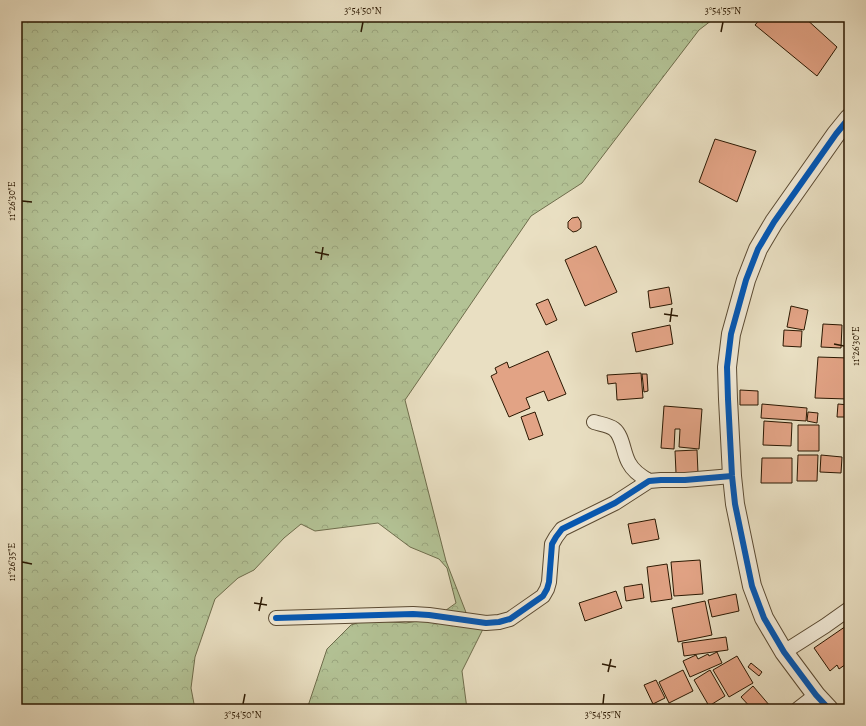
<svg xmlns="http://www.w3.org/2000/svg" width="866" height="726" font-family="Alegreya,serif">
	<style>
		.forest { fill: url(#forest-crowns); stroke: #6f6d4c }
		.building { fill: #e2a385; stroke: #2b1802 }
		.lines { fill: none; stroke-linecap: round; stroke-linejoin: round }
		.minor-casing { stroke: #5a4a32; stroke-width: 16 }
		.tertiary-casing { stroke: #5a4a32; stroke-width: 20 }
		.minor { stroke: #f1ead7; stroke-width: 14 }
		.tertiary { stroke: #f1ead7; stroke-width: 18 }
		.cycleway-casing { stroke: #f1ead7; stroke-width: 8 }
		.cycleway { stroke: #0057b8; stroke-width: 6 }
		.ticks { fill: none; stroke: #2b1802; stroke-width: 1.5 }
		.neatline { fill: none; stroke: #2b1802; stroke-width: 1.5 }
		.ticks-label { font-size: 10px; text-anchor: middle; fill: #2b1802 }
	</style>
	<defs>
		<pattern id="forest-crowns" width="20" height="18" patternUnits="userSpaceOnUse"><rect width="20" height="18" fill="#b3c295"/><path d="M2 6a3 3 0 1 1 6 0M12 15a3 3 0 1 1 6 0" fill="none" stroke="#9aa67f"/></pattern>
	</defs>
	<rect width="100%" height="100%" fill="#e9dfc2"/>
	<filter id="stains"><feTurbulence type="fractalNoise" baseFrequency=".005" numOctaves="4"/><feColorMatrix values="0 0 0 0 .2 0 0 0 0 .09 0 0 0 0 .02 0 0 0 .5 -.17"/></filter>
	<radialGradient id="worn" r=".72"><stop offset=".6" stop-color="#630" stop-opacity="0"/><stop offset="1" stop-color="#630" stop-opacity=".3"/></radialGradient>
	<!-- forest -->
	<path class="forest" d="M17,17h699l-17,13 -117,153 -51,33 -126,184 41,161 21,54 19,8 -24,48 5,38h-160l20,-60 24,-24 14,-5 41,3 29,-5 21,-15 -9,-35 -8,-9 -29,-12 -32,-24 -63,8 -14,-7 -17,14 -30,32 -16,8 -23,21 -20,58 -4,31 4,21h-178z"/>
	<!-- building -->
	<path class="building" d="M762,17h42l33,30 -20,29 -62,-51z
		M715,139l41,12 -19,51 -38,-20z
		M578,217l3,5v6l-4,3 -4,1 -5,-4v-6l4,-4z
		M596,246l21,46 -32,14 -20,-46z
		M669,287l3,17 -22,4 -2,-17z
		M548,299l9,21 -11,5 -10,-21z
		M791,306l17,4 -4,20 -17,-3z
		M823,324l19,1 -1,23 -20,-1z
		M670,325l3,19 -37,8 -4,-19z
		M784,330l18,1 -1,16 -18,-1z
		M548,351l18,43 -18,7 -4,-10 -18,7 4,10 -21,9 -18,-41 6,-3 -2,-5 12,-6 2,6z
		M818,357l31,1 -1,41 -33,-1z
		M641,373l2,25 -26,2 -1,-17 -8,1 -1,-9z
		M642,374h5l1,17 -4,1z
		M740,390l18,1v14h-18z
		M762,404l45,4 -1,13 -45,-3z
		M838,404l11,1v12h-12z
		M664,406l38,3 -3,40 -20,-2 1,-18h-5l-1,20 -13,-1z
		M535,412l8,23 -14,5 -8,-23z
		M808,412l10,1 -1,10 -10,-2z
		M764,421l28,2 -1,23 -28,-1z
		M798,425h21v26h-21z
		M697,450l1,23h-22l-1,-22z
		M798,455h20l-1,26h-20z
		M821,455l21,2 -1,16 -21,-1z
		M762,458h30v25h-31z
		M655,519l4,20 -27,5 -4,-20z
		M700,560l3,34 -29,2 -3,-34z
		M667,564l5,35 -21,3 -4,-35z
		M642,584l2,14 -18,3 -2,-14z
		M616,591l6,17 -37,13 -6,-18z
		M736,594l3,17 -27,6 -4,-17z
		M705,601l7,34 -34,7 -6,-34z
		M849,624v38l-10,7 -2,-4 -7,6 -16,-23z
		M726,637l2,13 -44,6 -2,-13z
		M717,652l5,11 -32,14 -7,-16 13,-6 2,4 10,-5 1,2z
		M737,656l16,27 -24,14 -16,-27z
		M751,663l11,9 -3,4 -11,-9z
		M683,670l10,21 -24,12 -10,-21z
		M710,670l15,26 -16,10 -15,-26z
		M656,680l9,18 -12,6 -9,-19z
		M753,686l17,20 -4,3h-14l-11,-12z"/>
	<g class="lines">
		<defs>
			<path id="minor" d="M594,422c6,2 15,3 20,7 9,7 9,24 15,34 4,8 13,14 20,18
				M276,618l137,-4 16,1 57,8 13,-1 11,-3 33,-23 4,-7 2,-7 3,-38 4,-7 6,-8 53,-26 34,-22 12,-1h24l47,-4
				M784,652l41,-26 24,-17
				M798,709l18,-14"/>
			<path id="tertiary" d="M829,709l-13,-14 -32,-43 -20,-34 -12,-32 -17,-82 -3,-28 -4,-77 -1,-32 4,-33 15,-54 12,-31 16,-27 62,-88 13,-16"/>
		</defs>
		<!-- minor casing -->
		<use href="#minor" class="minor-casing"/>
		<!-- tertiary casing -->
		<use href="#tertiary" class="tertiary-casing"/>
		<!-- minor -->
		<use href="#minor" class="minor"/>
		<!-- tertiary -->
		<use href="#tertiary" class="tertiary"/>
		<defs>
			<path id="cycleway" d="M276,618l137,-4 16,1 57,8 13,-1 11,-3 33,-23 4,-7 2,-7 3,-38 4,-7 6,-8 53,-26 34,-22 12,-1h24l47,-4
				M829,709l-13,-14 -32,-43 -20,-34 -12,-32 -17,-82 -3,-28 -4,-77 -1,-32 4,-33 15,-54 12,-31 16,-27 62,-88 13,-16"/>
		</defs>
		<!-- cycleway casing -->
		<use href="#cycleway" class="cycleway-casing"/>
		<!-- cycleway -->
		<use href="#cycleway" class="cycleway"/>
	</g>
	<!-- ticks -->
	<path class="ticks" d="M361,32l2,-10M721,32l2,-10M22,201l10,1M315,252l14,3M321,260l2,-13M664,314l14,2M670,322l2,-14M834,344l10,2M22,562l10,2M254,603l13,2M259,611l3,-14M602,664l14,3M608,672l3,-13M243,704l2,-10M603,704l1,-10"/>
	<!-- margin -->
	<rect width="866" height="726" fill="none" stroke="#e9dfc2" stroke-width="44"/>
	<rect x="22" y="22" width="822" height="682" class="neatline"/>
	<g class="ticks-label">
		<text x="363" y="14">3°54'50"N</text>
		<text x="723" y="14">3°54'55"N</text>
		<text transform="translate(11 201) rotate(-90)" y="4">11°26'30"E</text>
		<text transform="translate(855 346) rotate(-90)" y="4">11°26'30"E</text>
		<text transform="translate(11 562) rotate(-90)" y="4">11°26'35"E</text>
		<text x="243" y="718">3°54'50"N</text>
		<text x="603" y="718">3°54'55"N</text>
	</g>
	<rect width="100%" height="100%" filter="url(#stains)"/>
	<rect width="100%" height="100%" fill="url(#worn)"/>
</svg>
